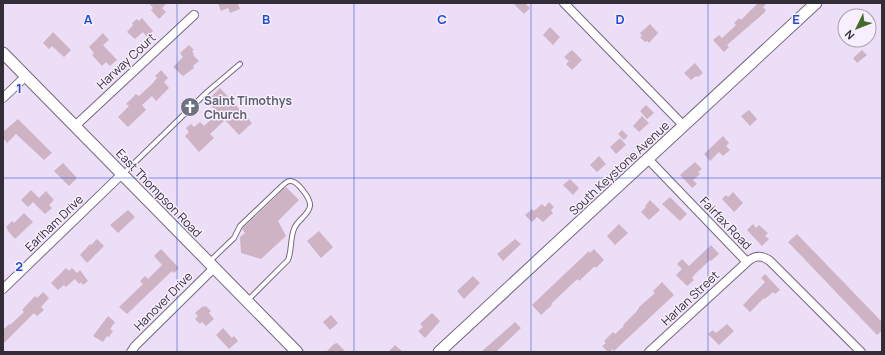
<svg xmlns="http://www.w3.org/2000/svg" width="885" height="355" font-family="Manrope,sans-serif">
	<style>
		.building { fill: #cdb3c4 }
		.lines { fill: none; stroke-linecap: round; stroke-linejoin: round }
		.service-casing { stroke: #75687e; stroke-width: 6 }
		.minor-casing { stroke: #75687e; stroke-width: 10 }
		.secondary-casing { stroke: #75687e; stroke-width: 13 }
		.service { stroke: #fff; stroke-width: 4 }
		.minor { stroke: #fff; stroke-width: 8 }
		.secondary { stroke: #fff; stroke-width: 11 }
		.grid { fill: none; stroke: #1d4ed8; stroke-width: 1; stroke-opacity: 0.55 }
		.labels { text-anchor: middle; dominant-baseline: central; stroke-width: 3; stroke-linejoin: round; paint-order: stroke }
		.street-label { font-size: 12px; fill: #332d37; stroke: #f7eefe }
		.worship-label { font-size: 12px; font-weight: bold; fill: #5b616d; stroke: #f7eefe; text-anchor: start }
		.grid-label { font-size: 13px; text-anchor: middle; font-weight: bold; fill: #1d4ed8; stroke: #f7eefe; stroke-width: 3; stroke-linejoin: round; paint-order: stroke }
	</style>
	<rect width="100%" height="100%" fill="#eddef8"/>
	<!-- building -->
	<path class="building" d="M149,3h18l-5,5 4,4 -7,7 -8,-9 2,-2z
		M218,3h22l-2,1 2,5 -10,4 -2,-5 -7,3z
		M513,3h12l5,5 -6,6z
		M758,3h9l-4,4 3,3 -2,3 -37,32 2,2 -5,5 -2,-2 -9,-10 6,-5 3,3 14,-13 -2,-2 5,-5 2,2z
		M142,18l11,13 -6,6 -4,-5 -8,7 -8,-7 6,-7 -1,-2 5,-4 2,2z
		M650,24l8,9 -9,10 -2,-2 -2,1 -5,-5 2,-1 -2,-3z
		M550,27l10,10 -7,8 -10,-10z
		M53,32l18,18 -7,7 -12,-11 -3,3 -6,-6z
		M103,33l6,7 -6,5 14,15 -7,6 -4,-4 -4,4 -10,-11 2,-2 -5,-6z
		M189,45l5,5 -2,1 2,3 -1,1 6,6 -6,5 1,2 -11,8 -10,-9 10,-10 -3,-4z
		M572,50l10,10 -10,10 -6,-6 3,-3 -5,-4z
		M862,50l5,5 -10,8 -4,-5z
		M695,63l8,10 -5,4 -2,-1 -5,4 -7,-7z
		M161,70l7,8 -4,4 5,6 -13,13 -4,-5 -10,9 4,5 -18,17 -10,-10 11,-11 -3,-2 10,-10 3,2 13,-12 5,-6 -2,-2z
		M220,88l32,35 -13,12 -14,-15 -15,14 4,4 -15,14 -14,-16 4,-4 -3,-4 5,-4 3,3 6,-5 4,4 14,-13 -11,-12z
		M646,105l8,8 -7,6 -7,-8z
		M749,110l8,9 -7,7 -9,-10z
		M642,116l7,7 -10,9 -6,-6z
		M18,119l34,34 -8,7 -28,-26 -9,9 -4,-5v-6z
		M622,130l6,6 -4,4 -6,-6z
		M723,136l6,7 -3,3 4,4 -7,6 -4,-4 -9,9 -6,-7z
		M620,138l6,7 -10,9 -6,-7z
		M599,156l7,8 -9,8 -7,-7z
		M695,162l7,7 -4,3 2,2 -7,6 4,4 -5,4 -12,-13z
		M63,163l14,15 -8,8 -15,-15z
		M570,179l9,9 -6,7 -10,-10z
		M286,187l13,13 -21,21 8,15 -25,23 -20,-6 -1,-16 5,-4 -3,-4 1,-1z
		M31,190l8,8 7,-7 8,9 -5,5 3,3 -7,6 -12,-12 -5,5 -7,-7z
		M733,192l10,11 -9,9 -12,-13 4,-4 2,2z
		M670,197l17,17 -7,7 -18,-17z
		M650,200l10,10 -11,10 -8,-8 5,-5 -1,-1z
		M549,202l5,5 -3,3 2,3 -10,9 -6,-5 -5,5 -7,-7 7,-6 2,2 8,-7 3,3z
		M128,210l7,7 -17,16 -8,-8z
		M24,213l9,9 -18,17 -8,-9 1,-1 -2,-2 6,-6 2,2z
		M619,224l9,9 -13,12 -8,-9z
		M753,224l3,4 3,-3 9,8 -3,3 4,3 -7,7 -15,-16z
		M319,231l14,16 -12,11 -14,-17z
		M797,234l85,88v9l-5,4 -89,-93z
		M97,239l7,7 -17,17 -7,-8 10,-11 1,1z
		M515,239l6,5 -18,17 -6,-7z
		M711,245l8,9 -8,7 -1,-1 -14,13 -4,5 2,2 -7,6 -11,-11 6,-6 -5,-5 5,-5 7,7z
		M161,249l18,19 -5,5 -2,-2 -45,43 -8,-7 24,-23 -3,-3 5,-5 3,3 14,-14 -8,-9z
		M594,249l10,11 -8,8 -1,-2 -16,15 -1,-2 -4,3 -23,22 1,1 -11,10 -9,-10 57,-54 1,2z
		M66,268l3,3 3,-3 5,5 3,-3 8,11 -5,4 -2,-3 -2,2 -4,-5 -9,8 -2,-2 -6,5 -7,-7z
		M765,274l15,16 -5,4 -2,-2 -8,7 -1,-1 -14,14 -7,-7 22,-23 -4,-4z
		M473,276l7,7 -16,16 -7,-8z
		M662,282l12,13 -60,56 -1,-2 -3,3h-2l-6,-6 4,-3 -2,-2 9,-9 2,2 9,-8 -1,-1 13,-13 3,-4v-1l16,-14 -2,-2z
		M43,292l6,6 -8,9 3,3 -7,6 -3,-3 -31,31v-14l6,-6 1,1 14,-13 -2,-2 13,-14 2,2z
		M203,306l2,1 1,-1 5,5 -2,2 5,6 -8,7 -4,-4 -2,2 -5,-5 3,-3 -3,-3z
		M432,313l8,8 -15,17 -7,-7 5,-4 -3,-3z
		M331,315l7,8 -8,7 -7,-8z
		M108,316l7,6 -5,7 3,2 -4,6 -2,-1 -4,6 -10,-6z
		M515,322l6,6 -25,24h-15z
		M727,324l7,7 -15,14 -11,-11 5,-4 3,3z
		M223,328l9,10 2,-2 4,5 -9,8 -13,-14z
		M337,343l9,9h-20l8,-8z
		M395,345l8,7h-15z"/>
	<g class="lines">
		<defs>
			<path id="service" d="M123,174l84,-82 33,-28
				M210,261l24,-23 6,-12 42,-40c2,-2 5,-5 8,-5 7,-1 21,18 20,25 -1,9 -13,14 -16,23 -4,10 -2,21 -6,31l-41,41"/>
			<path id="minor" d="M564,3l120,123
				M3,98l23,-22
				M75,126l119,-111
				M648,159l99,103
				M3,289l119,-115
				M131,352l4,-6 79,-78
				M649,352l98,-90c8,-7 15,-7 23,-1l91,91"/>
			<path id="secondary" d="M3,53l294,299
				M439,352l377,-349"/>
		</defs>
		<!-- service casing -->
		<use href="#service" class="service-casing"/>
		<!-- minor casing -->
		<use href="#minor" class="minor-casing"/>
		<!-- secondary casing -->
		<use href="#secondary" class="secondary-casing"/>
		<!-- service -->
		<use href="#service" class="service"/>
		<!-- minor -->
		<use href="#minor" class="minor"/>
		<!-- secondary -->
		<use href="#secondary" class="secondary"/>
	</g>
	<!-- grid -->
	<path class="grid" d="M177,3v349M354,3v349M531,3v349M708,3v349M3,178h879"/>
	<!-- icons -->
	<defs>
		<symbol id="church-disc" viewBox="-11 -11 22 22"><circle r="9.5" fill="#6b7280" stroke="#f7eefe"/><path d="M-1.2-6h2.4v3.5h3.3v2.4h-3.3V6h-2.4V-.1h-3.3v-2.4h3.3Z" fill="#fff"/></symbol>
	</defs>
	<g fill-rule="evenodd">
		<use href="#church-disc" x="179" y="96" width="22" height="22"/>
	</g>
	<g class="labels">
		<!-- street labels -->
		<g class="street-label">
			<text transform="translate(126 61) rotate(-43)">Harway Court</text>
			<text transform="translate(619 168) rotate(-43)">South Keystone Avenue</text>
			<text transform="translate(159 193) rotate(46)">East Thompson Road</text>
			<text transform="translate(54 223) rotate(-44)">Earlham Drive</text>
			<text transform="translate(726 223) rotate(46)">Fairfax Road</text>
			<text transform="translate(690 298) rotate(-43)">Harlan Street</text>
			<text transform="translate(163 301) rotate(-45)">Hanover Drive</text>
		</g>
		<!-- worship labels -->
		<g class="worship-label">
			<text x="204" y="100">Saint Timothys<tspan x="204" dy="14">Church</tspan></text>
		</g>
	</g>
	<g class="grid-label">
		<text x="88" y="24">A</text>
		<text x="266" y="24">B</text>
		<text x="442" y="24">C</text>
		<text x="620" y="24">D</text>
		<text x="796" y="24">E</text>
		<text x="19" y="93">1</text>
		<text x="19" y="271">2</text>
	</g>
	<!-- border -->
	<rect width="885" height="355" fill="none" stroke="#332d37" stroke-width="8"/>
	<!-- north arrow -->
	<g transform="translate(857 28) rotate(227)"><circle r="19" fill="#f7eefe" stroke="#a9a1ae"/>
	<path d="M0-3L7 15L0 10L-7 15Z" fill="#446c28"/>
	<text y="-6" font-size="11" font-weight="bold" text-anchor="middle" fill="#332d37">N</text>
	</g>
</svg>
